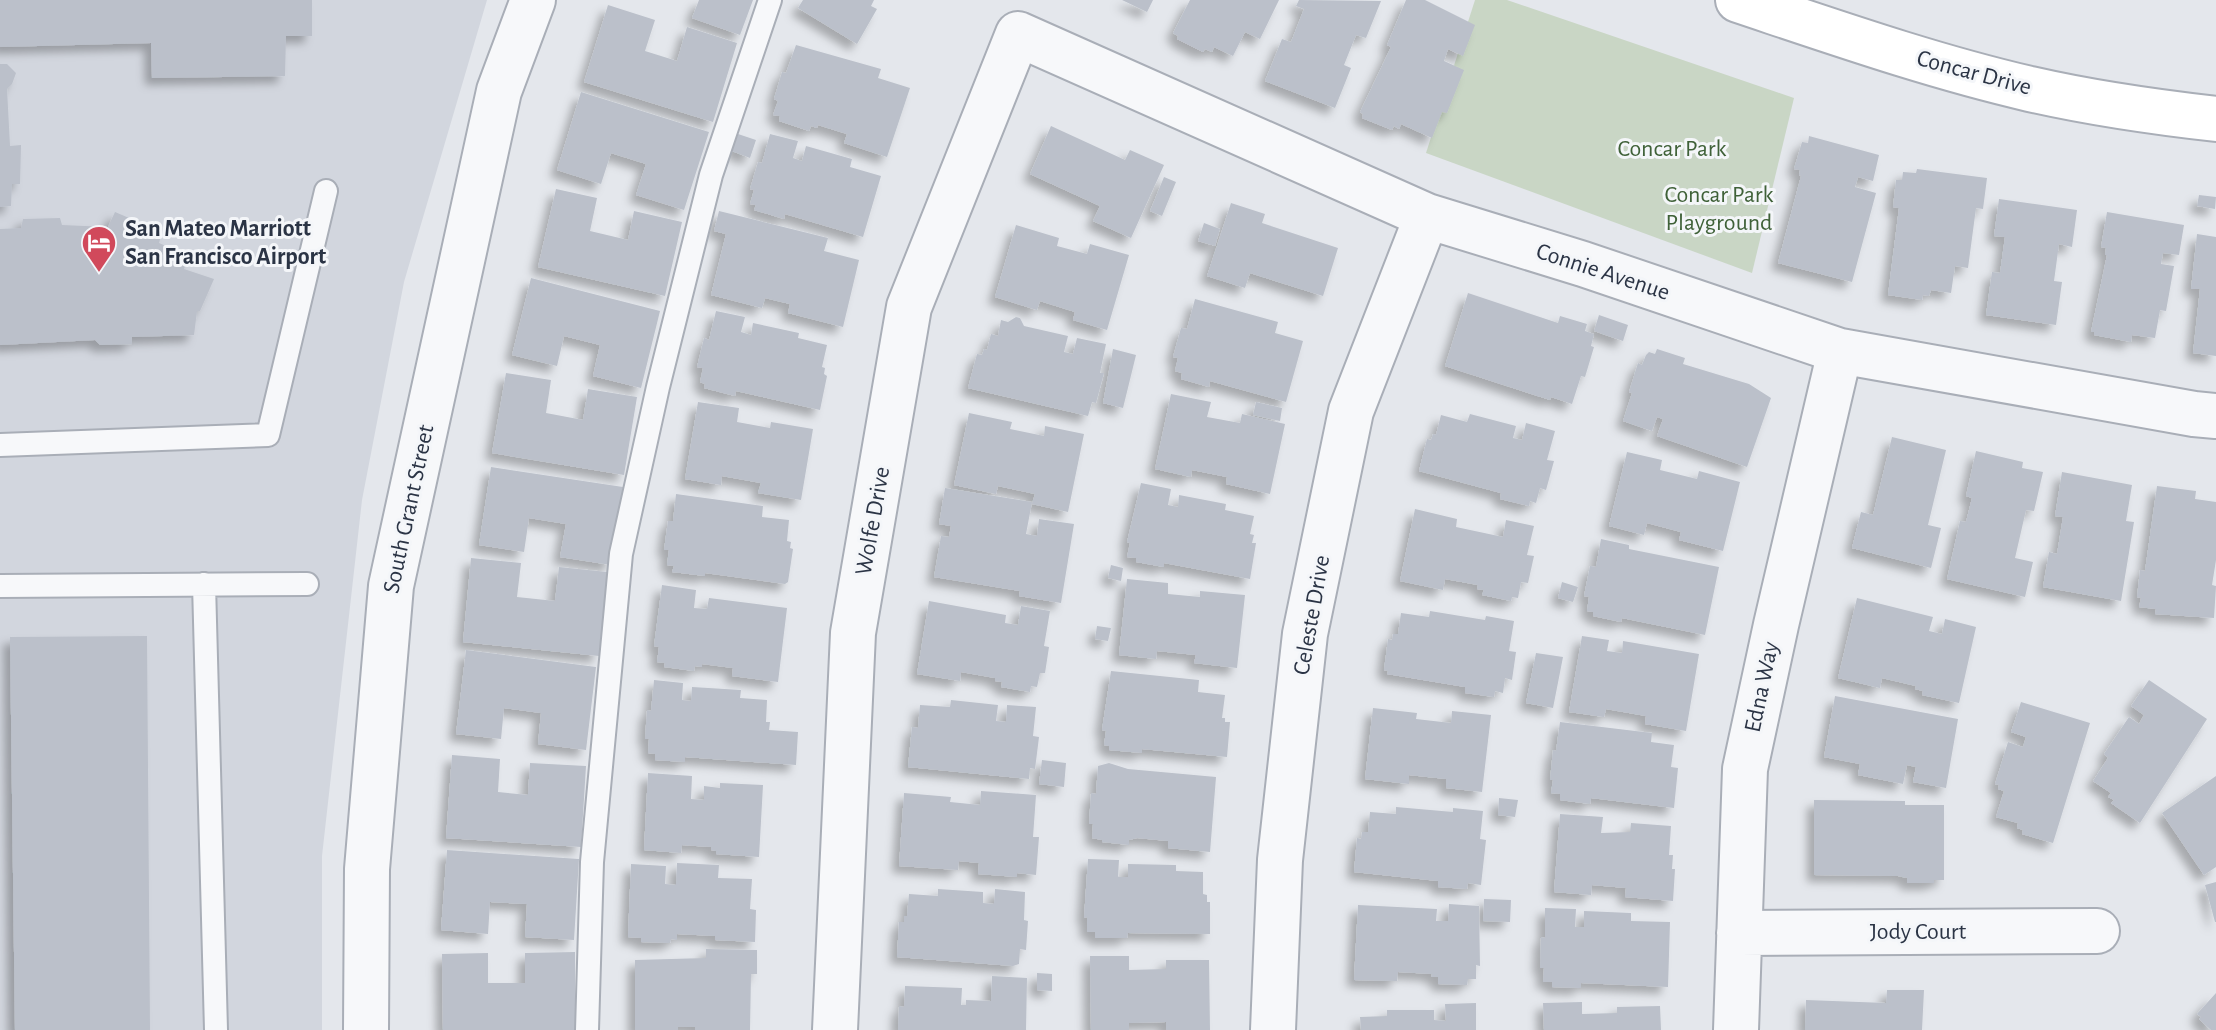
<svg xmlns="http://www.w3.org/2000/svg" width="2216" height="1030" font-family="'Alegreya Sans',sans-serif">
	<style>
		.built { fill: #d2d6de }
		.green { fill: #c9d6c5 }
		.building { fill: #bbc0ca; filter: url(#shadow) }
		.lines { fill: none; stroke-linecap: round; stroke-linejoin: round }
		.service-casing { stroke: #a9aeb7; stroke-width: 26 }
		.minor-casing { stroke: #a9aeb7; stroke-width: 48 }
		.tertiary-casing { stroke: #a9aeb7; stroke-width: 48 }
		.secondary-casing { stroke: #a9aeb7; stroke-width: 48 }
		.service { stroke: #f7f8fa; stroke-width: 22 }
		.minor { stroke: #f7f8fa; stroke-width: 44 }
		.tertiary { stroke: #f7f8fa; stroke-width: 44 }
		.secondary { stroke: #fff; stroke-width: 44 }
		.labels { text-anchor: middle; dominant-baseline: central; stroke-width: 6; stroke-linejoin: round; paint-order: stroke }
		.street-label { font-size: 24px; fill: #2b3445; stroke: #f4f6f9 }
		.park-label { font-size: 24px; fill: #3f6138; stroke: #f4f6f9 }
		.poi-label { font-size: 24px; font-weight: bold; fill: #2b3445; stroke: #f4f6f9; text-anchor: start }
	</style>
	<defs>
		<filter id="shadow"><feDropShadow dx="-7" dy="7" stdDeviation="4" flood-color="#0004"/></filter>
	</defs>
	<rect width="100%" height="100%" fill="#e4e7ec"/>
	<!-- built -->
	<path class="built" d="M0,0h487l-83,282 -42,218 -40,356v174h-322z"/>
	<!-- green -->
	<path class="green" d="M1475,0h32l287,98 -42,175 -326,-120z"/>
	<!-- building -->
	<path class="building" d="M0,0h312v36h-26l-1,40 -133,2 -1,-35 -151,4z
		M699,0h54l-13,35 -48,-17z
		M803,0h71l-3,6 6,3 -20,35 -59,-36z
		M1122,0h31l-6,12z
		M1190,0h89l-19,39 -15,-7 -12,24 -19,-9 -2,5 -7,-3 -2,3 -26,-13 1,-3 -5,-3z
		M1299,0l82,1 -15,37 -10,-3 -12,30 7,3 -16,40 -70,-27 17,-42 9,3 13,-33 -8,-3z
		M1406,0h19l50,25 -12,31 -15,-7 -4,12 20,9 -17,43 -5,-1 -10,26 -31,-14 -2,5 -5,-3 -2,4 -30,-12 1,-4 -3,-2 31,-65 -4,-2z
		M608,5l47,15 -10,31 32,10 10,-34 50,16 -24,79 -129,-40z
		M796,45l85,24 -3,9 32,10 -23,69 -43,-14 3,-9 -29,-9 -1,3 -6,-2 -2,5 -30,-10 1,-5 -7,-1 5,-14 -4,-2 8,-27 4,1z
		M0,64h7l9,9 -4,11 -5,5 3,57 11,-1 -1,39h-8l-1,22 -11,1z
		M581,92l128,40 -25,78 -48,-15 10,-31 -35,-11 -10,31 -44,-14z
		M1051,126l74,34 5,-10 34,15 -33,73 -38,-17 7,-15 -70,-32z
		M738,134l18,6 -6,18 -18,-7z
		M770,134l28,7 -5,17 9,3 4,-15 46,13 -2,8 31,9 -18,61 -78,-23 -1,5 -30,-9 2,-5 -6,-1 4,-14 -4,-1 8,-27 4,1z
		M1809,136l70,19 -6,26 -15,-4 -3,10 21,6 -24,89 -74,-19 23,-87 -2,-1 1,-5 -6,-1 8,-27 6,1z
		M1917,169l70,9 -4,31 -7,-1 -8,60 -13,-2 -4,27 -20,-3 -2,6 -6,-1 -1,5 -34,-5 11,-87 -6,-1 3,-27h6l1,-8 13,1z
		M1164,177l12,5 -14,34 -12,-5z
		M556,189l41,9 -7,33 38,9 6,-29 48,11 -17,74 -127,-29z
		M2199,195l17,2 -1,12 -18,-3z
		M1999,199l78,11 -5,37 -13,-3 -5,37 8,1 -6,43 -70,-10 6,-43 8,1 5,-36 -11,-1z
		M1231,203l34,11 -3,9 76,25 -15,48 -73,-23 -5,15 -38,-12z
		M719,211l109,27 -4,13 35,9 -16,67 -55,-14 2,-9 -25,-6 -3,10 -51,-13 15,-61 -12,-3z
		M115,212l47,20 -3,11 30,13 -5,13 30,10 -14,32h-3l-3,24 -62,2v7l-32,1 -5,-5 -95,5v-116l21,-1 2,-9 37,-1 2,7 46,2z
		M2107,212l77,13 -5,30 -16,-2 -2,11 13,2 -8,45 -6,-1 -5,28 -23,-3 -1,7 -37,-7v-3h-3l16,-77h-2l1,-7 -5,-1z
		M1204,223l16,6 -5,17 -17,-5z
		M1016,225l43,13 -2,8 30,8 3,-10 39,11 -22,75 -34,-10 2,-8 -35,-11 -3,9 -42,-13z
		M2197,234l19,3v119l-23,-3 7,-64h-9z
		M531,278l129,33 -19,77 -48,-12 7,-31 -36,-9 -7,30 -45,-11z
		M1468,293l90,30 2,-7 27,8 -2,7 9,3 -3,12 3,1 -9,30 -4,-1 -9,28 -21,-7 -1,3 -105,-34z
		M1195,299l83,23 -3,11 28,8 -17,61 -76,-21 -1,6 -28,-8 1,-6 -7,-2 3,-13 -5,-1 8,-29 6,1z
		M716,311l29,6 -4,15 10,3 2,-12 46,10 -1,5 29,7 -5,22 3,1 -1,6 3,2 -7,34 -84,-19 -1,5 -31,-8 1,-4 -5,-2 3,-14 -6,-1 7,-29 5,2z
		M1599,315l29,10 -5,16 -29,-10z
		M1016,317l4,1 4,8 44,10 -4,16 9,2 4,-16 29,6 -6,29h4l-8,30 -4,-1 -4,14 -120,-28 9,-34 5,1 2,-6 3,1 4,-16 7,2 3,-16 7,2z
		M1113,349l23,6 -13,53 -20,-5z
		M1657,349l28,9 -2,6 66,20 22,14 -24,69 -90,-31 6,-17 -6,-2 -5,14 -29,-10 9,-28 -3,-1 9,-29 4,2 4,-10 3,-3 6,2z
		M506,373l45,7 -5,33 37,7 5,-31 49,8 -13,78 -132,-22z
		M1171,394l40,8 -4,15 33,6 2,-9 43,10 -15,70 -44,-10 1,-7 -35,-7 -1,7 -36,-8z
		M698,402l41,6 -2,14 33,6 1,-6 42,7 -12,71 -43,-7 3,-10 -39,-7 -1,9 -36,-6z
		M1256,402l26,6 -2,13 -27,-6z
		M969,413l43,9 -2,7 34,7 1,-10 39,8 -16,78 -36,-8 3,-10 -37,-8 -2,8 -42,-9z
		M1470,414l46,12 -3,12 9,2 4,-17 29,8 -8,29 7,1 -8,29 -6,-2 -4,15 -6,-2 -1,5 -29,-7 1,-6 -82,-22 8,-32 4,1 2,-6 3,1 5,-20 26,7z
		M1892,437l54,13 -18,75 13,3 -10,40 -79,-20 9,-36 12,3z
		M1976,451l47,11 -1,6 21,4 -9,39 -8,-1 -11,48 18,4 -8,35 -78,-18 13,-58 6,1 6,-24 -6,-2z
		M1627,452l35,8 -2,10 37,9 2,-8 41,11 -17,69 -44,-11 2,-8 -34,-9 -3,12 -35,-9z
		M491,467l132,20 -12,78 -51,-8 6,-33 -37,-6 -5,34 -45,-7z
		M2062,472l70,13 -6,36 8,1 -13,79 -78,-14 6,-35 8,2 6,-37 -8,-1z
		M1141,483l30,6 -3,16 10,2 1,-12 47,9 -1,6 29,6 -4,18 4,1 -2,8h4l-6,36 -86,-16v4l-28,-5v-4l-9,-1 3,-14 -3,-1z
		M2157,486l39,5 -1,8 21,3v58l-4,25 4,1 -2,32 -59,-4 1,-5 -17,-2 2,-9 -4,-1 3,-27 5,1z
		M945,488l87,14 -6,32 11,2 2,-17 35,5 -13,79 -42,-7 1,-5 -86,-14 7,-41 8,1 2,-11 -12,-2z
		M676,494l87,12 -1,11 27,3 -2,21 4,1 -1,6 3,1 -5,33 -3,2 -80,-11v3l-33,-4 2,-6 -7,-1 2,-15h-5l4,-29h5z
		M1415,509l42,10 -1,8 47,10 3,-17 28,6 -7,29 7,1 -6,27 -7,-1 -3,16 -6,-1 -1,4 -29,-6 2,-5 -7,-1 1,-4 -33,-6 -2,11 -43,-9z
		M1601,539l28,6v4l90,18 -14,68 -83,-17 -1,4 -28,-6v-4l-6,-1 2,-14 -5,-1 6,-30 6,1z
		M471,558l50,5 -4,34 38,4 4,-34 48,5 -8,84 -136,-14z
		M1111,565l12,3 -2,13 -13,-3z
		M1127,579l41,4v11l32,3v-6l45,4 -8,73 -43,-5 2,-8 -39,-4 -1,8 -37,-4z
		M1562,582l16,5 -5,15 -15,-4z
		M662,585l34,5 -2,18 13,1 2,-11 78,10 -9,74 -46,-6 1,-8 -31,-4v3l-7,-1 -1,5 -30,-4 1,-4 -8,-1 2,-15 -5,-1z
		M1857,598l76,19 -4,14 13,3 3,-15 31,8 -17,76 -37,-8 1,-4 -8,-2 1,-3 -34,-8 -2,10 -42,-10z
		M929,601l77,14 -1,8 13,2 3,-19 29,5 -6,35 5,1 -4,26h-5l-3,14 -6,-1 -1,6 -29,-5 1,-5 -7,-1v-3l-34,-6 -1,9 -43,-7z
		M1430,611l55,9 1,-4 28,5 -5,30 7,1 -4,28 -7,-2 -2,15 -8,-2 -1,6 -29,-4v-6l-78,-13 1,-3 -4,-1 4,-31 4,1 1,-6h5l3,-21 28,4z
		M1097,626l14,2 -3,13 -13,-2z
		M147,636l3,394h-135l-5,-393z
		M1582,636l27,4 -2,11 15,2 1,-12 76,13 -13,77 -41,-7 1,-8 -40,-7 -2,8 -35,-5z
		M466,650l130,17 -10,83 -48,-6 3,-31 -37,-5 -3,31 -45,-5z
		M1536,653l27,4 -10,51 -27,-5z
		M1111,671l88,9 -1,12 27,3 -3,23h3v4h5l-3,35 -85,-8v4l-33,-3v-4l-5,-1 2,-14 -4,-1z
		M654,680l29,3 -1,17 9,1 1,-14 49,3 -1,8 27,2 -1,22h4l-1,8 29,2 -2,33 -111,-8v5l-30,-2v-6l-7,-1 1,-14h-4l2,-29 4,1z
		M2149,680l58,39 -67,104 -29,-20 3,-3 -6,-3 3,-4 -18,-12 15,-23 -4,-4 25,-37 10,7 5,-9 -13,-9z
		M1835,696l123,23 -12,69 -33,-6 3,-15 -9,-2 -4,19 -45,-9 2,-11 -36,-7z
		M951,700l47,5 -2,16 10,1 1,-17 29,2 -3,29 6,1 -4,32 -5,-1 -1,11 -121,-12 4,-40 6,1 2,-23 30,2z
		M2021,702l69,21 -37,120 -31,-9 1,-4 -6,-2 1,-5 -22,-6 8,-26 -6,-2 1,-4 -4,-1 13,-42 15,5 3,-10 -15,-5z
		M1373,708l44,5 -1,6 35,4 1,-12 39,4 -9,77 -36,-4v-9l-37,-4v9l-44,-5z
		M1560,722l92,11 -1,9 23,3 -3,22 7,1 -4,40 -83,-10 -1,6 -30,-4v-6l-9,-1 2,-13h-3l3,-30 3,1z
		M452,755l48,4 -2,33 30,3 2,-32 56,3 -5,81 -135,-9z
		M1042,760l24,3 -2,24 -25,-3z
		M1109,763l19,6 88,8 -6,75 -42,-4v-7l-31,-3 -8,2v5l-27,-3v-2l-10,-2 1,-14h-4l2,-31 5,1 2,-28z
		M648,773l44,3 -1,23 13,1v-14l16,2v-5l43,2 -4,72 -43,-3v-3l-5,-1v-3l-29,-2 -1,8 -37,-3z
		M2216,776v91l-12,8 -42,-62z
		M981,791l55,4 -3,42h6l-3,38 -19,-2v4l-39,-3 1,-11 -20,-2 -1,9 -59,-4 5,-73 47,4 -1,5 30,3z
		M1499,798l19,2 -3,17 -17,-2z
		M1814,800l91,1v4h39v75h-10v3h-27v-5l-9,-2 -84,-1z
		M1396,807l57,5v-4l30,3 -3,28 6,1 -5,45 -13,-2 -1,6 -29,-2v-6l-84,-9 3,-34 4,1 1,-7h6l2,-20 26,2z
		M1560,814l43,3 -2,16 29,-1 1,-9 40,3 -2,29h4l-1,14h3l-2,32 -48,-4 1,-9 -34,-3 -1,10 -37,-3z
		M447,850l132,9 -5,81 -49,-3 2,-33 -37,-2 -2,32 -47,-4z
		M1088,859l31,1 -1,17h10v-13l48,1v6l27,1v22l4,1v7h3v32l-82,-1 -1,5h-32v-6h-8v-15l-3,1z
		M677,863l42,2 -1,13 34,1 -2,30 6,1 -1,32 -40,-2v-4l-38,-2v6l-6,-1 -1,4 -29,-1v-4l-13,-1 3,-73 35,2 -1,18 11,1z
		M2216,882v40h-1l-10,-37z
		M938,889l45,3v11l11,1 1,-15 30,3 -1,28 4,1 -2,29 -6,-1 -1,15 -6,2 -116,-9 2,-35h5v-6h3l2,-22 29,2z
		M1484,899l27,1 -1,22 -27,-1z
		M1449,904l30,2 1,60 -4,-1v14h-8l-1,6 -29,-1v-7h-7l1,-3 -34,-2 -1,9 -43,-1 4,-75 79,4 -1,12h12z
		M1545,908l31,1 -1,18h9v-16l47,2v8l39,1 -2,65 -87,-4v5l-29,-1v-5h-9l1,-14h-4l1,-31 4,1z
		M706,949l51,1v24h-6l-1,56h-55v-3h-17v3h-43v-70l71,-2z
		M575,952v78h-132l-1,-76 46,-1v30h37v-30z
		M1090,956h39v14l37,-1v-9h43l1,70h-44v-8l-37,1v7h-38z
		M1037,973l15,1v17l-15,-1z
		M992,976l35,2 -1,52h-128l1,-24 5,1 1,-21 57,2 -1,17h5v-5l25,1z
		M1887,990h37l-2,40h-117l1,-30 80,3z
		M2216,993v37h-5l-12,-11 2,-2 -4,-3z
		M1582,1002v12l35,-1v-6l43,-1 1,24h-117l-1,-27z
		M1476,1003v27h-115l-1,-13 27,-1v-6h47v10l12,1 -1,-17z"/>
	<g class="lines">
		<defs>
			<path id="service" d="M0,445l268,-10 58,-244
				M204,584l12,446
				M0,586l307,-2
				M587,1030l5,-168 29,-308 37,-167 53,-212 59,-175"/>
			<path id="minor" d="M1739,933l358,-2
				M835,1030l18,-397 56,-326 109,-273 409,182 156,48 257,87 354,63 22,2
				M1273,1030l7,-170 25,-226 46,-223 76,-195
				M1736,1030l9,-261 31,-144 64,-274"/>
			<path id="tertiary" d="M366,1030l1,-161 24,-283 108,-495 34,-91"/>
			<path id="secondary" d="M1738,0c96,32 193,66 292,89 61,14 124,23 186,30"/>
		</defs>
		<!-- service casing -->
		<use href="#service" class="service-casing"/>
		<!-- minor casing -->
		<use href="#minor" class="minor-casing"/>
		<!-- tertiary casing -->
		<use href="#tertiary" class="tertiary-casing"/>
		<!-- secondary casing -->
		<use href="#secondary" class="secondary-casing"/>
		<!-- service -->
		<use href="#service" class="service"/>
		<!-- minor -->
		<use href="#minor" class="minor"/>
		<!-- tertiary -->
		<use href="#tertiary" class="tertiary"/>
		<!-- secondary -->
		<use href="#secondary" class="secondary"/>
	</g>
	<!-- icons -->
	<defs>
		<symbol id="hotel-pin" viewBox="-11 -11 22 30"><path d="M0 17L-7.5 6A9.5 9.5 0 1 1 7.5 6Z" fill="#d1495b" stroke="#f4f6f9"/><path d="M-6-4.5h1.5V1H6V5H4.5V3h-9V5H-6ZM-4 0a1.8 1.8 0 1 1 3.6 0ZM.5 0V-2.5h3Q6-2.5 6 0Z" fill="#fff"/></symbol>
	</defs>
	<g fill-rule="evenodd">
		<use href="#hotel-pin" x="79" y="223" width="40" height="54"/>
	</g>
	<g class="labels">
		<!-- street labels -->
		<g class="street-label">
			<text transform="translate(1974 73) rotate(15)">Concar Drive</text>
			<text transform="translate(1603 272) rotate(18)">Connie Avenue</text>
			<text transform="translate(409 509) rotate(-78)">South Grant Street</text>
			<text transform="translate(873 521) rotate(-80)">Wolfe Drive</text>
			<text transform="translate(1312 615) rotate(-80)">Celeste Drive</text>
			<text transform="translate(1762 687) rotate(-78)">Edna Way</text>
			<text x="1918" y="932">Jody Court</text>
		</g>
		<!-- park labels -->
		<g class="park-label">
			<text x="1672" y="149">Concar Park</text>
			<text x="1719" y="195">Concar Park<tspan x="1719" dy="28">Playground</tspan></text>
		</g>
		<!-- poi labels -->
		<g class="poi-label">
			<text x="125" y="229">San Mateo Marriott<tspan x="125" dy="28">San Francisco Airport</tspan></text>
		</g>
	</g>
</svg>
